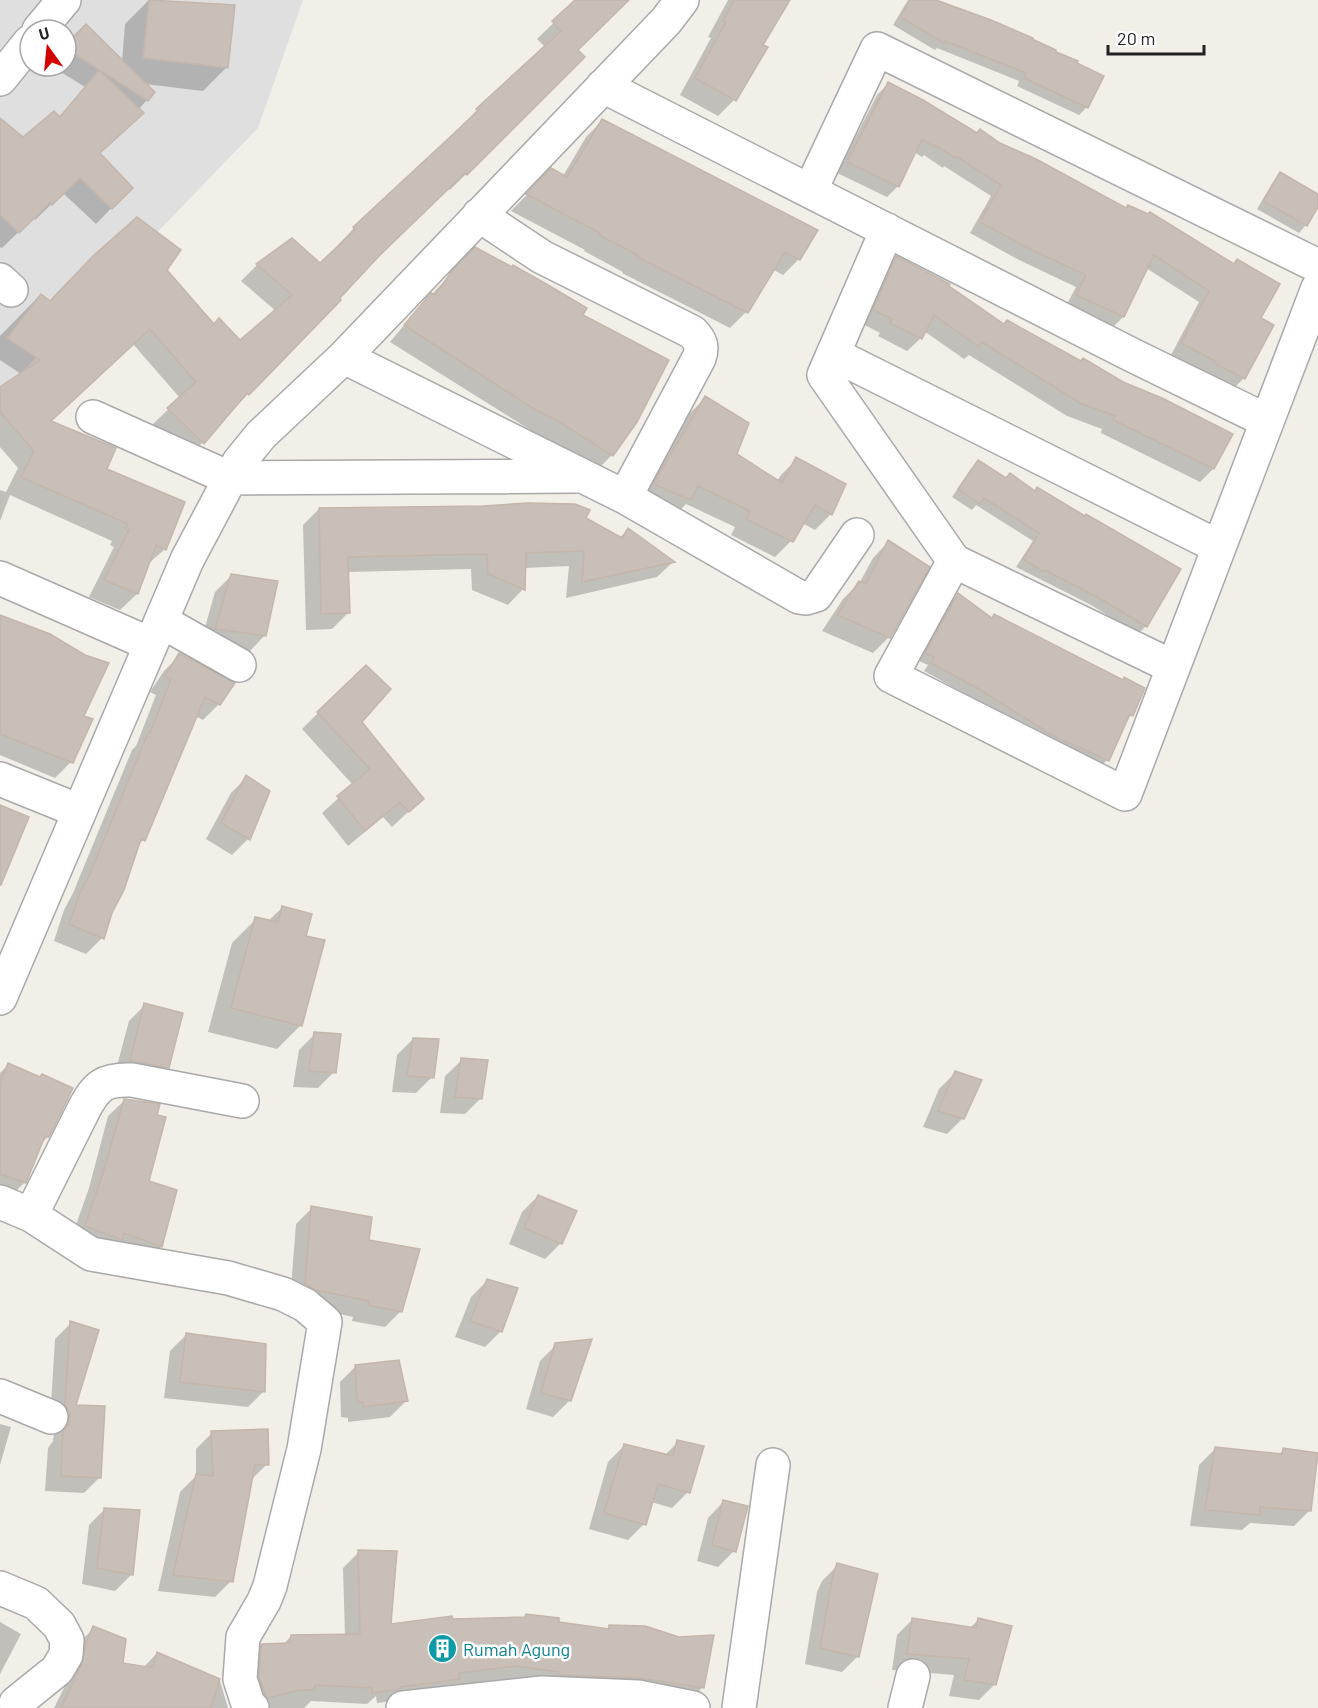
<svg xmlns="http://www.w3.org/2000/svg" width="1318" height="1708" font-family="Barlow,sans-serif">
	<style>
		.residential { fill: #e0dfdf; fill-rule: evenodd }
		.shadow { fill: #0003 }
		.building { fill: #c7bfb8; stroke: #c4b6ab; stroke-width: 1.5 }
		.lines { fill: none; stroke-linecap: round; stroke-linejoin: round }
		.minor-casing { stroke: #a9a9a9; stroke-width: 36 }
		.minor { stroke: #fff; stroke-width: 33 }
		.labels { text-anchor: middle; dominant-baseline: central; stroke-width: 5; stroke-linejoin: round; paint-order: stroke }
		.culture-label { font-size: 18px; fill: #0d838f; stroke: #fff; text-anchor: start }
	</style>
	<rect width="100%" height="100%" fill="#f2efe9"/>
	<!-- residential -->
	<path class="residential" d="M0,0h303l-45,128 -258,267zM30,30h36v36h-36z"/>
	<!-- shadow -->
	<path class="shadow" d="M149,0l85,6 -7,61 -24,24 -58,-7 2,16 -49,54 33,34 -35,36 -33,-31 -28,27 -2,-2 -31,30 -2,-1v-122l23,14 35,-21 27,-31 -34,-21h15v-20l56,16 3,-38z
		M577,0h51l-52,51 7,6 -133,133 -2,-2 -74,72 -187,199 -35,-34 28,-27 -47,-54 -84,78 56,48 78,32 -18,47 -18,16 -10,29 -17,16 -31,-13 25,-50 -4,-2 2,-4 -102,-46 -10,26v-31l6,2 12,-24 -18,-21v-59l21,-14 -21,-14v-24l40,-41 10,8 115,-32 48,55 27,16 36,-31 -35,-30 16,-16h63l20,-18 -2,-2 16,-17 109,-100 -2,-2 16,-16 68,-63 -8,-8z
		M728,0h60l-28,45 6,3 -32,52 -16,16 -38,-21 31,-57 -3,-1z
		M908,0h29l35,20 115,87 -8,8 -62,-29 2,-5 -82,-33 -2,2 -42,-25z
		M888,84l371,235 -15,59 -11,11 -29,-14 1,-3 -34,-17 28,-53 -53,-34 -23,49 -11,11 -46,-22 10,-19 -57,-27 -49,-27 21,-37 -47,-30 -1,2 -19,-13 -2,2 -8,-5 -16,34 -11,11 -50,-24 40,-78z
		M602,121l197,138 -16,16 -11,-6 -26,43 -16,16 -108,-55 1,-1 -39,-21 1,-1 -74,-39 40,-41 12,6 23,-39z
		M1280,174l38,22v8l-12,21 -7,8 -42,-24 16,-27z
		M475,249l106,66 31,140 -16,16 -206,-129 26,-31z
		M896,258l51,29 266,182 -13,13 -99,-49 1,-4 -35,-13 -98,-61 -5,4 -40,-28 -3,7 -14,13 -29,-15 2,-3 -19,-10 22,-52z
		M705,398l30,56 42,27 4,-6 16,-16 47,25 -13,30 -16,16 -13,-7 -11,18 -16,16 -44,-22 4,-8 -49,-23 -12,12 -36,-16 51,-86z
		M978,462l27,18 79,38 62,108 -8,8 -47,-29 -75,-38 17,-26 -57,-36 -4,5 -20,-13 19,-28z
		M319,509l265,10 35,19 9,-8 45,32 -16,15 -91,21 3,-32 -45,2 -1,21 -15,16 -36,-15 -1,-21 -124,3 1,41 -16,16 -26,1 -3,-105z
		M888,542l1,95 -16,16 -51,-22 21,-32 17,-17 13,-24z
		M231,576l34,59 -16,17 -49,-7 15,-53z
		M958,595l174,120 -8,7 -17,38 -7,7 -56,-25 -75,-46 -45,-25 4,-6 -9,-4 31,-58z
		M0,616l82,101 9,3 -20,42 -16,16 -55,-23z
		M180,655l39,49 -16,16 -8,-4 -52,124 -6,6 -35,92 -16,16 -32,-13 10,-31 9,-17 59,-143 4,-4 20,-51 -6,-3 14,-21z
		M318,713l42,9 62,77 -30,28 -9,-10 -35,29 -26,-33 31,-28 -51,-56z
		M247,777l21,14 -20,48 -16,16 -26,-16 25,-46z
		M282,908l23,29 -4,88 -24,24 -69,-17 24,-89 24,-24 12,2z
		M145,1005l23,62 -16,16 -38,-6 15,-56z
		M315,1034l19,38 -16,16 -25,-1 6,-37z
		M413,1039l19,38 -16,16 -24,-1 5,-37z
		M462,1060l19,38 -16,16 -25,-1 5,-37z
		M8,1065l40,72 -8,7 -15,38 -16,16 -9,-3v-122z
		M955,1073l8,45 -16,16 -24,-7 16,-38z
		M125,1100l23,82 27,9 -14,56 -16,16 -75,-21 19,-54 19,-72z
		M538,1196l23,47 -16,16 -36,-15 13,-32z
		M312,1208l55,33 34,70 -16,16 -33,-6 1,-4 -53,-12 -10,-5 6,-76z
		M487,1281l14,50 -16,16 -30,-10 16,-40z
		M71,1323l4,83 25,71 -16,16 -39,-2 3,-43 5,-7 1,-9 -4,-11 5,-82z
		M186,1335l78,56 -16,16 -84,-9 6,-47z
		M590,1341l-21,60 -16,16 -27,-8 14,-48 16,-16z
		M356,1366l50,35 -16,16 -42,5v-4l-7,-1 -1,-35z
		M0,1424l11,3 -11,38z
		M212,1433l55,31 -16,16 -20,101 -16,16 -57,-6 22,-99 16,-16v-27z
		M678,1442l10,50 -16,16 -21,-6 -7,22 -16,16 -39,-11 19,-67 16,-16 41,9z
		M1215,1449l63,6 6,-5 34,4 -8,56 -16,16 -44,-3 -8,7 -52,-4 9,-61z
		M724,1501l10,50 -16,16 -21,-6 11,-43z
		M105,1509l26,66 -16,16 -33,-7 7,-59z
		M359,1552l31,73 62,-4 105,3 50,6 3,-4 93,61 -16,16 -245,-8 -65,8 -1,-7 -9,8 -56,-3 -7,7h-55l-3,-47 16,-16h21l8,-9h54l-2,-68z
		M838,1565l20,91 -16,16 -37,-8 12,-72 5,-11z
		M913,1619l57,9 9,-9 16,65 -16,16 -30,-4 5,-21 -62,-5 5,-35z
		M0,1622l21,12 -21,40z
		M94,1628l27,36 22,4 14,-15 63,28 8,27h-174l13,-26 11,-38z"/>
	<!-- building -->
	<path class="building" d="M149,0l86,5 -7,63 -85,-10z
		M575,0h54l-51,50 7,7 -118,118 -2,-2 -85,82 -40,43 1,2 -92,95 -2,-2 -43,51 -37,-36 29,-26 -46,-53 -99,92 65,27 -9,21 78,33 -19,48 -10,-5 -18,49 -34,-14 25,-50 -4,-1 3,-5 -107,-47 13,-26 -34,-39v-25l40,-27 -33,-22 34,-44 9,7 43,-45 44,-39 44,33 -14,20 47,54 5,-6 21,22 52,-45 -36,-31 36,-26 28,25 35,-33 -2,-3 125,-116 -2,-2 85,-78 -9,-10z
		M734,0h56l-27,45 5,2 -32,54 -41,-23 31,-56 -3,-1z
		M910,0h26l55,20 42,18 -1,1 24,11v2l22,9 -1,2 27,13 -16,32 -64,-30 2,-5 -81,-32 -1,2 -44,-26z
		M86,24l69,68 -7,9 -82,-52v-5z
		M99,70l45,43 -44,40 33,35 -21,21 -32,-31 -28,27 -2,-2 -31,30 -19,-18v-97l23,19 31,-26 6,6z
		M888,82l35,18 54,33 3,-4 20,14 36,16 90,49 2,-3 20,9 2,-2 84,52 3,-5 43,25 -19,34 13,7 -29,54 -31,-16 1,-2 -34,-18 28,-52 -55,-36 -30,62 -48,-22 10,-20 -56,-26 -50,-27 21,-37 -45,-29 -1,2 -20,-13 -1,2 -12,-8 -23,48 -52,-25z
		M602,119l216,111 -18,30 -15,-8 -37,61 -111,-56 1,-2 -39,-20 1,-2 -74,-39 25,-26 16,9z
		M1280,172l38,22v13l-11,19 -44,-25z
		M475,247l37,20 1,-2 35,20 39,23 -4,7 86,45 -32,62 -24,34 -55,-35 -24,-12 -130,-84 27,-32 4,2 17,-24z
		M896,256l54,28 -1,2 55,38 3,-4 74,41 2,-3 40,24 39,16 71,36 -19,35 -101,-49 2,-4 -35,-13 -98,-61 -3,5 -45,-32 -12,24 -32,-16 2,-4 -19,-9z
		M705,396l44,27 -12,31 45,29 14,-26 50,27 -14,31 -17,-10 -22,37 -47,-23 4,-8 -52,-25 -7,14 -38,-16z
		M978,460l28,18 4,-5 25,18 2,-4 48,29 1,-2 95,55 -34,58 -48,-29 -54,-28 -1,2 -21,-13 16,-26 -55,-35 -4,6 -22,-15z
		M527,503l48,1 15,6 -4,8 36,20 6,-10 47,34 -93,20 2,-31 -58,2 -1,37 -37,-16 -1,-20 -139,3 2,56 -29,1 -2,-106 164,-2z
		M888,540l42,27 -40,71 -53,-23 22,-34 7,3z
		M231,574l47,7 -12,55 -51,-7z
		M958,593l34,25 2,-4 129,66 1,-3 21,11 -12,28 -3,-2 -21,47 -57,-26 -75,-47 -46,-25 3,-6 -9,-4z
		M0,615l50,19 35,21 24,8 -25,53 9,3 -20,44 -73,-29z
		M179,653l56,30 -15,22 -15,-8 -60,144 -4,-2 -17,51 -12,23 -8,26 -35,-15 11,-31 9,-17 59,-143h2l21,-54 -6,-3z
		M366,665l25,24 -29,33 62,77 -15,13 -9,-10 -35,29 -28,-35 33,-27 -53,-57z
		M246,775l24,16 -20,49 -29,-17z
		M0,805l29,12 -28,68h-1z
		M282,906l30,8 -6,22 19,4 -23,86 -71,-18 24,-91 23,5z
		M144,1003l39,10 -14,55 -39,-7z
		M314,1032l27,2 -5,39 -27,-2z
		M413,1038l26,1 -5,39 -27,-2z
		M461,1058l27,2 -6,39 -27,-2z
		M8,1063l32,14 2,-3 31,14 -24,49 -4,-1 -19,47 -26,-9v-91z
		M955,1071l27,9 -18,39 -26,-8z
		M124,1099l36,5 -3,11 9,2 -17,64 28,9 -15,57 -38,-14 -2,7 -37,-14 19,-56z
		M538,1195l39,16 -15,33 -38,-16z
		M311,1206l61,11 -3,23 51,9 -18,63 -34,-7 1,-4 -53,-11 -11,-6z
		M487,1279l31,9 -16,44 -32,-11z
		M70,1321l29,9 -23,75 29,1 -4,72 -40,-2 2,-45 5,-7 2,-9 -5,-10z
		M186,1333l80,11 -1,48 -85,-10z
		M592,1339l-21,62 -30,-8 14,-50z
		M399,1360l9,41 -45,6v-5h-6l-2,-37z
		M268,1429l1,36h-14l-22,117 -60,-7 23,-101 17,2 -2,-45z
		M677,1440l27,6 -14,47 -32,-9 -12,41 -42,-12 20,-69 49,12z
		M1215,1447l67,7 1,-6 35,5 -7,58 -51,-4v8l-55,-5z
		M723,1500l25,6 -12,46 -24,-7z
		M104,1508l36,2 -7,65 -36,-7z
		M358,1550l39,1 -6,73 61,-8 1,3 72,-2 1,-3 33,4v4l50,7v-4l36,1 34,11 35,-2 -10,53 -65,-10 -81,-3 1,-3 -43,-6 -57,7 1,6 -60,8v2l-28,4v-5l-57,-3 -1,5h-15l-32,8 -8,-21 2,-33 29,-1 1,-8 69,-1z
		M837,1563l41,11 -19,83 -39,-9 13,-73z
		M912,1618l64,10 2,-10 34,8 -16,59 -32,-5 5,-21 -62,-5z
		M93,1626l33,13 -3,24 30,5 4,-16 63,27 -9,29h-150l21,-44 4,-21z"/>
	<g class="lines">
		<defs>
			<path id="minor" d="M39,30l25,-30
				M0,79l30,-37
				M603,86l529,269 135,66
				M810,191l67,-142 441,217
				M479,215l63,42 150,75c9,9 11,15 7,26l-74,139
				M887,230l-63,145 130,186 -63,115 234,118 193,-506
				M0,280l11,10
				M833,354l386,193
				M344,357l281,140 174,100 7,1 10,-3 41,-60
				M93,417l136,61 347,-2
				M954,561l219,106
				M0,578l150,66
				M161,621l78,44
				M0,779l79,32
				M0,998l187,-438 52,-98 22,-27 83,-78 322,-336 16,-21
				M0,1202l31,13 60,39 137,24 55,16 22,11 20,17 -21,127 -34,137 -6,15 -21,36 -3,42 9,28 3,1
				M31,1215l53,-106c13,-24 20,-30 48,-29l110,21
				M0,1396l51,21
				M0,1588l36,15 23,22 8,15 -1,15 -9,15 -41,33
				M403,1708l139,-15 96,4 55,11
				M739,1708l34,-243
				M905,1708l8,-32"/>
		</defs>
		<!-- minor casing -->
		<use href="#minor" class="minor-casing"/>
		<!-- minor -->
		<use href="#minor" class="minor"/>
	</g>
	<!-- icons -->
	<defs>
		<symbol id="building-disc" viewBox="-11 -11 22 22"><circle r="9.5" fill="#0f9aa8" stroke="#fff"/><path d="M-4-6H4V6H1V3H-1V6H-4ZM-2.5-4.3h1.7v1.8h-1.7ZM.8-4.3h1.7v1.8H.8ZM-2.5-1h1.7V.8h-1.7ZM.8-1h1.7V.8H.8Z" fill="#fff"/></symbol>
	</defs>
	<g fill-rule="evenodd">
		<use href="#building-disc" x="426" y="1632" width="33" height="33"/>
	</g>
	<g class="labels">
		<!-- culture labels -->
		<g class="culture-label">
			<text x="463" y="1649">Rumah Agung</text>
		</g>
	</g>
	<!-- north arrow -->
	<g transform="translate(48 48) rotate(345)"><circle r="28" fill="#ffffff" stroke="#a7a7a7" stroke-width="1.5"/>
	<path d="M0-4.5L10 22L0 15L-10 22Z" fill="#d40000"/>
	<text y="-9" font-size="16" font-weight="bold" text-anchor="middle" fill="#222222">U</text>
	</g>
	<!-- scale -->
	<path d="M1108 45v9h96v-9" fill="none" stroke="#222222" stroke-width="3"/>
	<text x="1117" y="45" font-size="18" fill="#222222" stroke="#ffffff" stroke-width="4.5" paint-order="stroke">20 m</text>
</svg>
